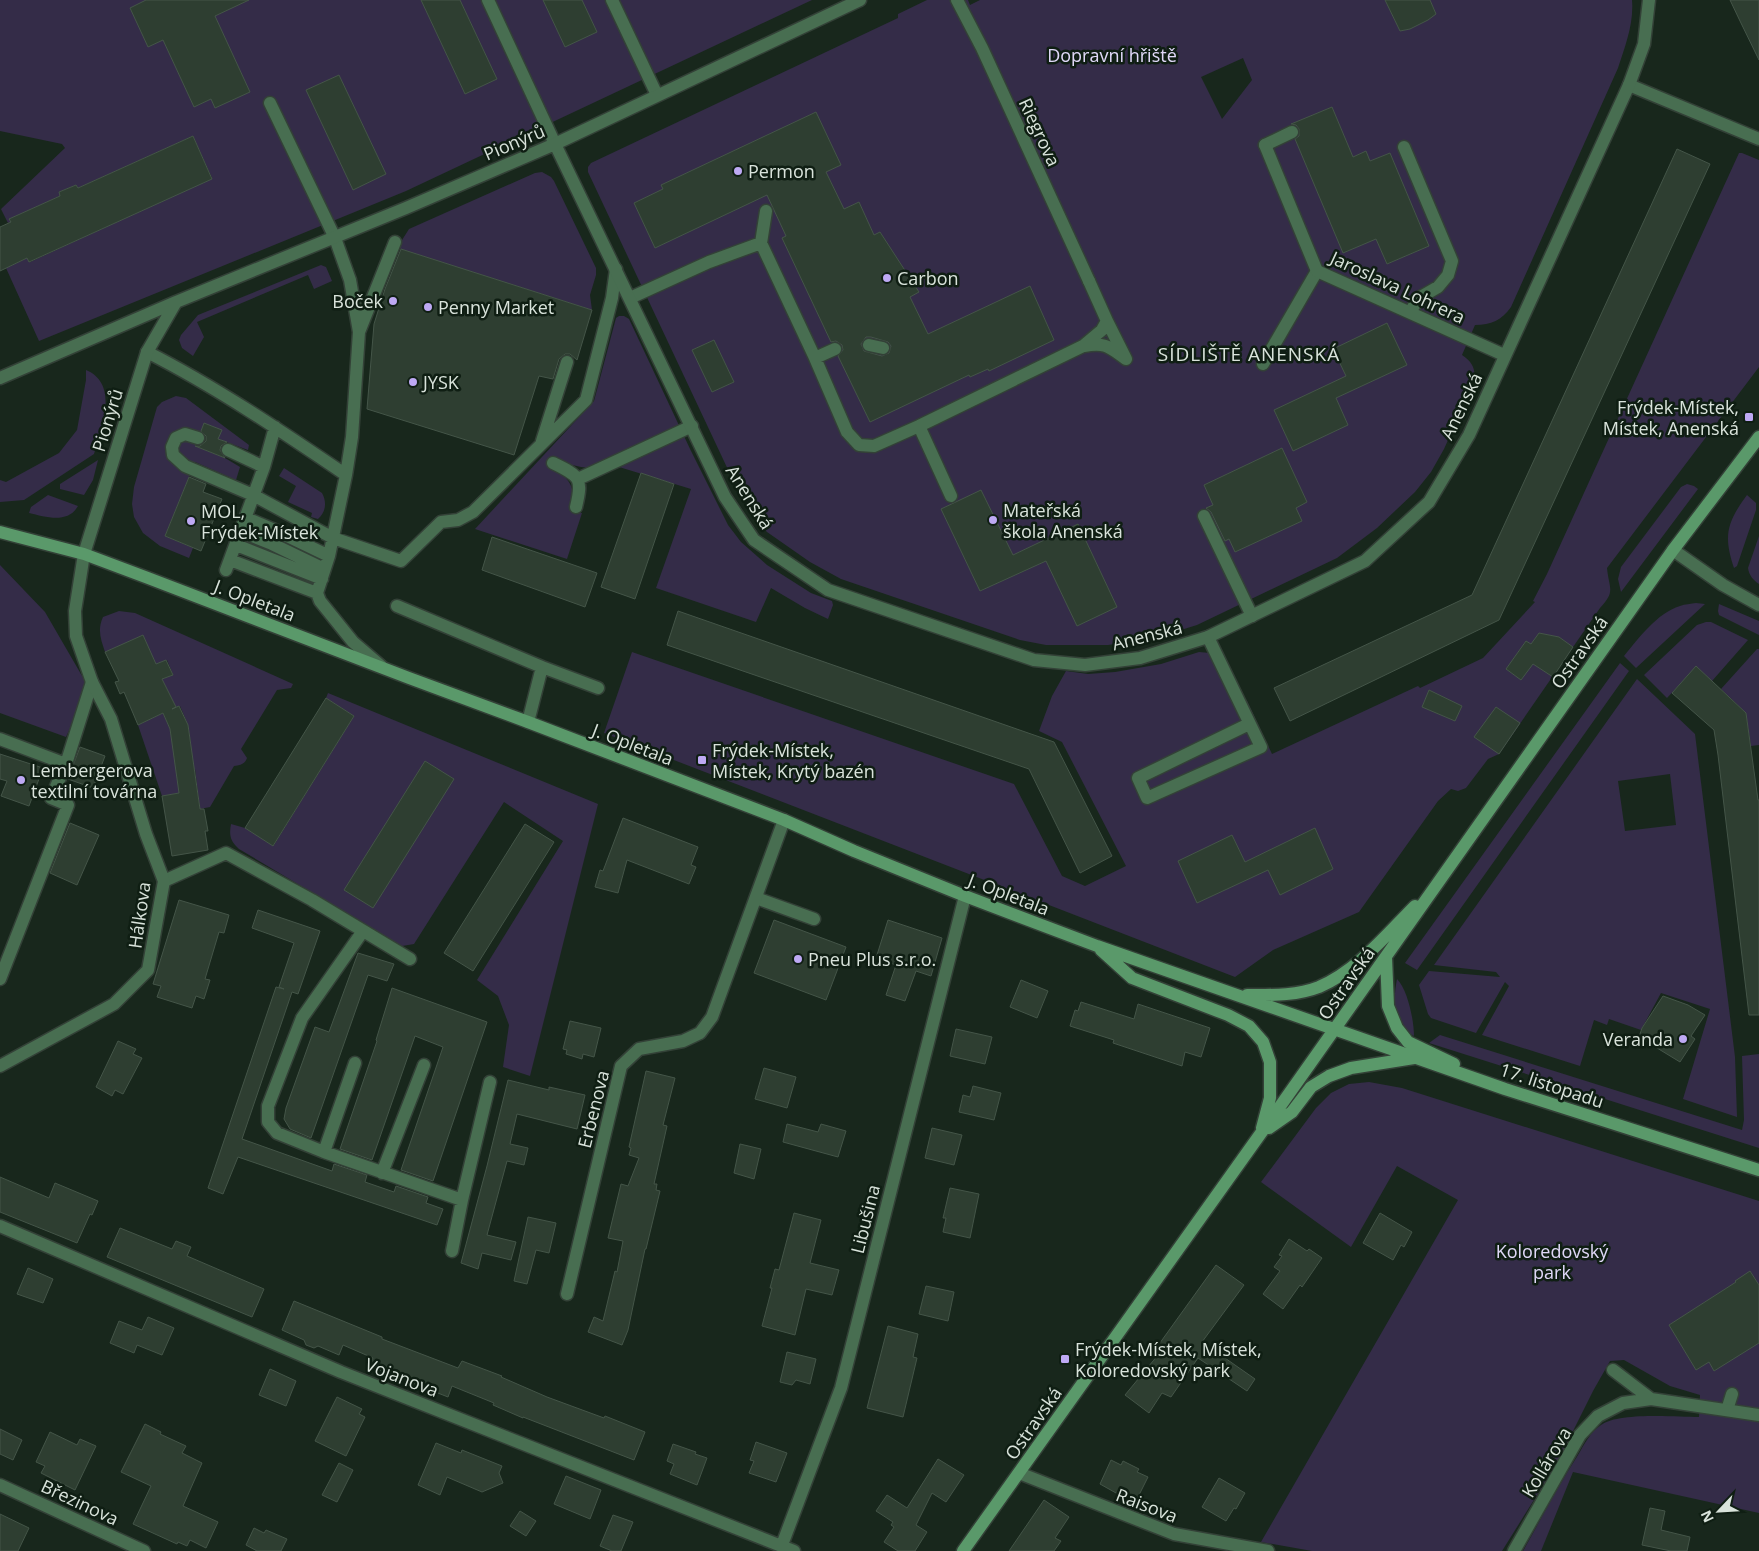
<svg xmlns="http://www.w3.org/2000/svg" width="1759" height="1551" font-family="'Open Sans',sans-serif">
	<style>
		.green { fill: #342c48; fill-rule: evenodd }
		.building { fill: #2e3e31; stroke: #445548; fill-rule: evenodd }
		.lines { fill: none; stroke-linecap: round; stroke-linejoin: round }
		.lane-casing { stroke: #334137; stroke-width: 15 }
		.street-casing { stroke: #334137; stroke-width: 15 }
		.secondary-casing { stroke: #334137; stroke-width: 15 }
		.lane { stroke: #486e51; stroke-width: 12 }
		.street { stroke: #486e51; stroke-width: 12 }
		.secondary { stroke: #5a996a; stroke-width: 12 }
		.poi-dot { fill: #bea9f4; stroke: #0f1e13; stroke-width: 2 }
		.labels { text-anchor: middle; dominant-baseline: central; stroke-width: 5; stroke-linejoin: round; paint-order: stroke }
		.park-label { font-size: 18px; fill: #e0d8f8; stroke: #0f1e13 }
		.street-label { font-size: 18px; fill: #d9e3db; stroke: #0f1e13 }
		.poi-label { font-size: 18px; fill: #d9e3db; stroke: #0f1e13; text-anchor: start }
		.neighbourhood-label { font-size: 19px; letter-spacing: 1px; fill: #d9e3db; stroke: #0f1e13 }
	</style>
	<rect width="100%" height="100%" fill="#18271c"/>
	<!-- green -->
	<path class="green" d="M0,0h812l-406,191 -367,150 -33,-73 21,-10 3,4 182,-84 -19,-42 -115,52 -2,-3 -17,7 1,4 -50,23 1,3 -3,1 -7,-14 64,-61 -3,-4 -62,-13z
		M927,0h41l2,5 10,-5h652c2,24 -7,46 -14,68l-107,239c-9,13 -20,18 -36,18l-13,30c11,7 14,15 12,27l-30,67 -13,23 -16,20 -38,36 -40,30 -140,67 -42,13 -47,7h-62l-26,-5 -179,-61 -31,-17 -43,-30 -17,-19 -11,-20 -151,-321v-5l3,-4 307,-145v-4zM1243,58l9,22 -30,39 -21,-42z
		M1739,153h3l17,7v207l-152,201c2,21 9,23 -7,40l-101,146 -11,5 -22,29 -8,3 -7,-2 -13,12 -79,111 -86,38 -38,27 -631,-244 28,-81 382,132 48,92 23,10 41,-20 -64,-124 -23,-11 13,-35 14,-25 22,3 27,-2 46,-8 38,-12 11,1 28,53 9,-5 25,53 146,-68 2,2 63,-30 52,-56 -2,-1 14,-27z
		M542,172l9,5 3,4 42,87v7l-6,20 2,15 -195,-62 12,-19 126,-56z
		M321,265l5,2 6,14 -18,8 -6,-14 -111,47 7,15 -11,19 -11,-8 -3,-8 2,-5 17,-20z
		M619,316h5l5,3 62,132 37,74 13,17 26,23 44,28 21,8 1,4 -5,14 -23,-11 -34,-20 -15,34 -100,-34 35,-99 -85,-26 -17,5 -8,-1 -13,-3 -13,-7 -6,9c21,12 27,20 23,44l10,3 -15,46 -92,-30 119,-128 22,-83z
		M86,370c34,14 15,59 8,84l-70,46 -24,2v-22l6,2 53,-29 18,-23 9,-50z
		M176,396l10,2 63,47 -1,5 -30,-11 -14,-15 -9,22 30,12 15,9 -4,13 -41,-18 -30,74 28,12 -4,10 -29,-12 -17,-13 -9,-16 -2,-13 2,-17 23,-80 5,-5z
		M98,460l-5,20 -9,15 -24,-6v-5z
		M284,468l38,25c5,9 4,19 -4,26l-7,-2 1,-4 -24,-11 8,-16 -17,-10z
		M1687,484l7,2 4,3 -77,103 -3,-13 3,-12 60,-80z
		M48,495l30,11c-10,18 -32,11 -49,7l2,-6z
		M1747,495l9,8v7l-19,56 -3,2c-11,-32 -7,-46 13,-73z
		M1759,536v48c-6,-4 -10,-9 -11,-16z
		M0,565l45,47 40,69 -12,41 -7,15 -66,-24z
		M1696,603l9,1 -69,64 -12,-12c15,-18 33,-43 56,-50 5,-2 11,-2 16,-3z
		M1719,604l40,17v14l-40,-20 -1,-4z
		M119,611l16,2 158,71 -2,4 -14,2 -36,59 6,9c-2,6 -6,7 -13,8l-24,41 -10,2 -5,-40 -18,3 2,21 -17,3 -24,-71 25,-12 7,16 3,18 18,-2 -3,-20 -8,-19 -4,1 -14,-28 11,-4 -6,-15 -11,5 -51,-13c-4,-12 -8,-22 -2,-35z
		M1706,622h5l37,18 -36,41 -16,-14 -29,31 -23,-23 53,-50z
		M1757,649h2v96l-8,1 -5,-33 -25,-24z
		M1620,663l9,8 -212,299 -12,-7z
		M1637,679l58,55 40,323 2,60 -54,-18 27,-90 -49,-16 -20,37 -32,-11 -2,6 -13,-5 -14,46 -98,-31 27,-49 -4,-4 -29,51 -45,-15 -3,-4 -9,-29 10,-14 71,6 -4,-5 -62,-7zM1670,774l6,51 -51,6 -7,-50z
		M328,693l270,111 -68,272 -27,-9 6,-42 -11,-29 -21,-16 86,-139 -59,-39 -90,142 -12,2 -163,-97c-9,-8 -10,-14 -8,-25l14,4 29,17 80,-129 -28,-18z
		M1397,979c11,11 17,42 17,57 -22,-12 -21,-36 -17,-57z
		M1440,1035l302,95 2,-10 -2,-64 17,-2v94l-330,-105z
		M1369,1082l33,6 357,113v312l-186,-41 -32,79h-18c18,-32 35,-65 55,-96 6,-10 12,-23 23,-30 18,-13 75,-8 98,-8l1,-22 -30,-9 -46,-26 -14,1 -17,30 -36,72 -55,88h-190l-51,-9 197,-342 -61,-34 -46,81 -90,-65 55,-74 15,-15 18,-9z"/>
	<!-- building -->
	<path class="building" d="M146,0h103l-34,16 35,76 -35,16 -4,-9 -17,8 -31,-67 -15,7 -18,-39z
		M421,0h39l37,79 -32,15z
		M543,0h39l15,32 -32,15z
		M1385,0h45l6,14 -8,6 -18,9 -10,2z
		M1730,0h29v60l-19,-39z
		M339,75l47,99 -33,16 -47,-100z
		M1332,107l21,50 13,-6 4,10 20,-8 39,93 -42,18 -11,-25 -33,14 -48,-114 4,-3v-7l-3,-4 -5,-1z
		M816,112l25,53 -15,7 18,37 15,-7 15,33 6,-3 39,60 -9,5 18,37 102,-48 24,54 -65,31 -1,-2 -18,8 -1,-2 -99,47 -32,-66 5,-6 -1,-5 -6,-4 -5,1 -49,-104 4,-2 -19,-41 -112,53 -21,-45 29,-14 -2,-4zM866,337h5l17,5 3,4 -2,7 -7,3 -18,-5 -3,-7z
		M193,136l19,43 -183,83 -2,-4 -27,13v-44l11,-5 -2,-3 51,-23 -1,-4 17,-7 2,3z
		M1677,149l33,15 -211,456 -209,101 -16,-33 198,-93z
		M401,249l191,61 -15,50 -7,-6h-5l-6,5 -6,20 -14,-3 -25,79 -147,-46 7,-85 11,-35z
		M1387,323l20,42 -71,33 12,27 -55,26 -19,-41 72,-34 -13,-27z
		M714,340l20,42 -22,10 -20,-42z
		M204,423l18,7 -4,9 9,3 -6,4 -1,4 5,8 -30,-12h5l6,-5v-5l-5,-5z
		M1282,448l25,54 -11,6 6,13 -67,31 -6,-13 -4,2 -14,-29 -5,-4 7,-3 -9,-20z
		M641,473l33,11 -39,115 -34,-12z
		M189,477l17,7 -3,8 19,7 -21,52 -36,-15z
		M981,490l32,65 65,-31 39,83 -40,19 -31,-65 -66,30 -39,-82z
		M492,537l105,36 -12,34 -103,-37z
		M678,611l376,131 58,114 -32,17 -51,-104 -362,-124z
		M1539,633l20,4 14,10 -20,30 -20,-13 -12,16 -15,-11 20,-28 5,3z
		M143,635l13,29 10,-4 7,15 -11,4 14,28 -4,2 7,-3 9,19 12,84h4l4,22h-3l3,19 -36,6 -10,-60 17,-3 -9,-64 -7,-16 -25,12 -14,-33 -4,2 -5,-12 4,-1 -14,-29z
		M1696,666l50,47 12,87h1v215h-10l-31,-260 -4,-25 -42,-37z
		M1429,690l33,16 -7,15 -33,-14z
		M326,698l28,18 -81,130 -28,-18z
		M1496,707l24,16 -21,31 -25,-17z
		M80,747l25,9 -12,32 -25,-9z
		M0,754l43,14 -14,38 -28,-10 6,-15 -7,-2z
		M425,761l29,18 -81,129 -29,-18z
		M623,818l75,29 -7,18 5,2 -7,17 -62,-24 -9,33 -23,-6 5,-17 3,1z
		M70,823l29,12 -22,50 -27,-12z
		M525,824l29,18 -81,129 -29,-18z
		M1315,828l18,41 -53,26 -12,-25 -71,33 -19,-42 54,-26 13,27z
		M179,900l50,15 -5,18 -5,-1 -14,47 5,1 -6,19 -8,-3 -4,12 -35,-11 4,-11 -8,-2z
		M258,910l62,21 -22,63 -6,-2 -50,147 90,32 2,-7 33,11 -2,7 29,10 2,-6 32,11 -2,6 17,6 -6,16 -199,-68 -15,37 -15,-6 68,-201 8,2 -5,-2 15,-44 -42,-15z
		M774,920l72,27 -20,53 -72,-27z
		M888,920l54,18 -11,38 -15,-5 -11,30 -19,-6 10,-30 -20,-7z
		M358,953l36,11 -7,17 -19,-6 -57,163 -21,-9 -6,-10 2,-11 29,-81 14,5z
		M1021,980l27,11 -11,27 -27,-11z
		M392,988l95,34 -54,159 -32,-11 42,-123 -28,-11 -43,124 -32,-11 37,-108 -1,-1z
		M1663,996l25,9 17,10 -14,21 4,3 -15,23 -41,-25 3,-9z
		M1081,1002l53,17 4,-15 72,24 -9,29 -16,-5 -3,14 -69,-23 1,-3 -44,-14 5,-16 3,1z
		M570,1021l31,7 -7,29 -11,-3 -1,5 -16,-5 1,-4 -4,-1z
		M956,1029l36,8 -7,27 -35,-8z
		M118,1041l18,8 -3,5 9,4 -19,36 -8,-4 -3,6 -16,-9z
		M764,1068l32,9 -9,31 -32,-9z
		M646,1071l29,7 -12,47 4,1 -13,58h3l-1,6 4,1 -14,58h-1l-17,81 -6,15 -34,-13 6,-15 9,4 12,-50 2,1 6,-31 -15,-3 13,-54 7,2 11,-28 -10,-3 2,-7 -2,-1z
		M508,1080l41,10v-3l36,8 -8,34 -60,-15 -7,30 18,4 -4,17 -17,-4 -20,74 29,7 -5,18 -29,-7 -4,16 -17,-6 26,-97z
		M973,1086l28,7 -7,27 -35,-8 4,-17 7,2z
		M787,1124l31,8 3,-8 25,7 -8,26 -55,-15z
		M932,1128l30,7 -8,30 -29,-7z
		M740,1144l21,5 -7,30 -20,-6z
		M0,1177l49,21 6,-15 43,18 -6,14 -2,-1 -13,29 -77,-31z
		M950,1188l29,6 -9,44 -27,-6 3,-14h-3z
		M794,1213l27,7 -11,43 29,7 -7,25 -26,-6 -11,46 -33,-9 10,-38h-2l5,-19 4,1z
		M1380,1213l32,19 -8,15 -3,-2 -8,15 -30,-17z
		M528,1217l28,6 -7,30 -13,-3 -9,34 -13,-3z
		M120,1228l52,21 4,-8 15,6 -4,9 77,33 -12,28 -145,-60z
		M1289,1239l18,12 2,-2 13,9 -20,29 -2,-2 -17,24 -20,-15 17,-23 -6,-4 8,-11 -3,-1z
		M1216,1265l28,20 -42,57 53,37 -8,12 -49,-33 -27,39 -9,-4 -13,20 -24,-18 33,-40 -3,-2 4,-5 -2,-1z
		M28,1268l25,11 -10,24 -26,-9z
		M1750,1271l9,14v58l-45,28 -5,-9 -13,8 -27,-45 67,-43 -1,-1z
		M926,1286l28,6 -6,29 -29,-7z
		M294,1301l88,36v2l76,29 4,-7 40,15 -1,1 46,20 57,21 1,-2 40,16 -11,28 -111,-43v1l-30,-13 1,-2 -42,-17 -4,11 -79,-31 4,-8 -30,-13 -4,10 -21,-9 -4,2 -8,-3 -2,-5 -22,-10z
		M148,1317l26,11 -12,27 -25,-10 -3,8 -24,-10 9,-22 23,9z
		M888,1326l30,8 -5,23 4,1 -14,59 -36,-9z
		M787,1352l29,7 -6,25 -14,-4 -4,5 -12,-3z
		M270,1369l26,12 -10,25 -27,-11z
		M337,1397l25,12 -3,5 6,3 -19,39 -31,-15z
		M145,1424l16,8 -1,2 26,12 -4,7 20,10 -19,43 35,16 -12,26 -16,-8 -3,6 -9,-4 -1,2 -44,-20 18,-38 -30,-14z
		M0,1429l22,11 -9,20 -13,-6z
		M50,1432l27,13 3,-6 16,7 -21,44 -34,-17 4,-7 -9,-4z
		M756,1442l31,11 -11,29 -27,-9 5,-12 -4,-1z
		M436,1443l25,10 1,-3 40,16 -3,7 4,10 -21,9 -35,-15 -7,18 -22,-10z
		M673,1444l23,8 -1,2 12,4 -10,27 -27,-11 4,-10 -7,-3z
		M938,1459l26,16 -18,27 -14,-9 -16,32 11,7 -12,19h-17l-14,-9 10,-15 -3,-2 2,-3 -17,-11 11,-16 20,13z
		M1111,1460l10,5 2,-4 16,8 -2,3 11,5 -12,24 -10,-5 -1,2 -25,-14z
		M339,1463l14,7 -16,32 -15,-7z
		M566,1476l35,14 -11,29 -36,-15z
		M1219,1478l26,15 -9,16 -2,-1 -8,13 -24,-14z
		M1044,1500l25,17 -14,21 6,3 -7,10h-45z
		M1650,1508l15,3 -4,19 29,7 -3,14h-16l-29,-6z
		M520,1511l16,10 -10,15 -16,-10z
		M0,1514l29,14 -11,23h-18z
		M613,1515l20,7 -12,29h-9l-12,-5z
		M254,1528l10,5 2,-3 21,9 -6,12h-24l-11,-6z"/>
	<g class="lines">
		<defs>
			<path id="lane" d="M488,0l67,144
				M612,0l45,95
				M1629,85l130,54
				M270,103l65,135 15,42 9,52 -7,105 -6,38
				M1265,145l27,-13
				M1404,147l48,114 -4,14 -10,12 -19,11 -9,14
				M761,243l5,-32
				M630,298l79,-36 52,-19 54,115 32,74 12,13 15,1 45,-20 164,-80 19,-16 5,-9 -18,-40
				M359,332l36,-90
				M869,345l14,3
				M1084,346c22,-4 25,1 42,13l-19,-38
				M147,352c69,35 134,79 199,123l-17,81 -12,37 3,8 33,41 28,24
				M815,358l20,-9
				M1263,364l54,-93
				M919,426l32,70
				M198,438l-13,-4 -9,4 -4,9 1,8 12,11 68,29 80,43 68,23 40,-39 17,-2 15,-8 113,-112 26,-102 4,-29
				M542,441l25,-79
				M228,450l36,17
				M553,463c27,13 30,15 23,44
				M578,479l114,-53
				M1204,516l48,100
				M246,518l31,13 52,25
				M240,531l32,13 52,25
				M236,545l86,34
				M230,560l87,33
				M226,570l38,-103 11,-40
				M397,606l145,61 -14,55
				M1208,637l53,110 -114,51 -9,-20 111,-54
				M542,667l56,21
				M0,739l66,25
				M164,881l62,-28 86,47 98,59
				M756,898l58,21
				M363,931l-61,87 -34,88v16l9,11 47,19 138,48
				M0,979l68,-174 -17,-7 15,-34 26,-82
				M324,1152l31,-89
				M382,1173l42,-108
				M452,1251l10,-51 28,-118
				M1727,1410l5,-16"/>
			<path id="street" d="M957,0l25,48 107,233
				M555,144l170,353 29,43 74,50 206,70 51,5 55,-7 68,-21 157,-76 64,-59 40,-67 160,-350 15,-41 5,-44
				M1265,145l52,126 187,84
				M0,378l176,-76
				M1673,550l50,35 36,20
				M0,1066l114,-62 34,-34 16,-89 -18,-47 -35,-115 -19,-37 -16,-46 -1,-25 9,-57 63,-202 29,-50 230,-94 149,-64 305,-144
				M0,1226l341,146 453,179
				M567,1294l54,-228 18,-17 44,-8 17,-8 12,-16 72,-197
				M1613,1370l38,29
				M1019,1473l155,61 94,17
				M0,1485l144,66
				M782,1545l59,-157 124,-492
				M1514,1551l66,-116 18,-19 25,-13 28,-4 108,16"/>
			<path id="secondary" d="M0,532l84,22 64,24 261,100 119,44 256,98 70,31 111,45 132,50 408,143 254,81
				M1101,950l31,28 96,37 21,11 14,16 7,20v36l-8,30
				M1386,957l2,49 9,22 11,14 46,22
				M1247,995c23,0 49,1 72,-8 39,-17 67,-52 96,-81
				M1269,1128l23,-16 19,-25 18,-11 22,-8 63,-10
				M963,1551l318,-446 392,-555 86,-113"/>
		</defs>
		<!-- lane casing -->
		<use href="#lane" class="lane-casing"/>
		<!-- street casing -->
		<use href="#street" class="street-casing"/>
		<!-- secondary casing -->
		<use href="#secondary" class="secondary-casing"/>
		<!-- lane -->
		<use href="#lane" class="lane"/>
		<!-- street -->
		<use href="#street" class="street"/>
		<!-- secondary -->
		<use href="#secondary" class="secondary"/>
	</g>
	<!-- markers -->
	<g class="poi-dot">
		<circle cx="738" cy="171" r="5"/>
		<circle cx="887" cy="278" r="5"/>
		<circle cx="393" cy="301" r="5"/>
		<circle cx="428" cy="307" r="5"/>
		<circle cx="413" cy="382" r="5"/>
		<rect x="1744" y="412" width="10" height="10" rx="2.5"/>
		<circle cx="993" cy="520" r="5"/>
		<circle cx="191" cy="521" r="5"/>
		<rect x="697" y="755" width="10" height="10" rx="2.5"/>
		<circle cx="21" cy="780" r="5"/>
		<circle cx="798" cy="959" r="5"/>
		<circle cx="1683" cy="1039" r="5"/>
		<rect x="1060" y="1354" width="10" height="10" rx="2.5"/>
	</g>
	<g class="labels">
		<!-- park labels -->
		<g class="park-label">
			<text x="1112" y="55">Dopravní hřiště</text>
			<text x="1552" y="1251">Koloredovský<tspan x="1552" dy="21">park</tspan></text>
		</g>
		<!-- street labels -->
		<g class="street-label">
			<text transform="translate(1040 132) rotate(65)">Riegrova</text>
			<text transform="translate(514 142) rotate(-23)">Pionýrů</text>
			<text transform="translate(1398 287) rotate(25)">Jaroslava Lohrera</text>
			<text transform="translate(1461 406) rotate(-64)">Anenská</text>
			<text transform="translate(107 420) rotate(-73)">Pionýrů</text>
			<text transform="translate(750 497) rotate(58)">Anenská</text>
			<text transform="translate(255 600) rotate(21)">J. Opletala</text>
			<text transform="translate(1147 635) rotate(-14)">Anenská</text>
			<text transform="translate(1579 652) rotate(-55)">Ostravská</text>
			<text transform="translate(633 744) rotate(21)">J. Opletala</text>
			<text transform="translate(1009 894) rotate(21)">J. Opletala</text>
			<text transform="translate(139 915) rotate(-82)">Hálkova</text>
			<text transform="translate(1346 983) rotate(-55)">Ostravská</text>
			<text transform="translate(1552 1085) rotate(18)">17. listopadu</text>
			<text transform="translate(593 1109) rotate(-76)">Erbenova</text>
			<text transform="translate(865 1219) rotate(-76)">Libušina</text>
			<text transform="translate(402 1377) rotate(21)">Vojanova</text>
			<text transform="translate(1033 1423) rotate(-55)">Ostravská</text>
			<text transform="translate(1546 1462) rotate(-59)">Kollárova</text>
			<text transform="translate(80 1502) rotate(25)">Březinova</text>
			<text transform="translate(1147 1505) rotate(21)">Raisova</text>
		</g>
		<!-- poi labels -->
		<g class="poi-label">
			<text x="748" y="171">Permon</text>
			<text x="897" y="278">Carbon</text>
			<text x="383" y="301" text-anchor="end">Boček</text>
			<text x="438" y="307">Penny Market</text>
			<text x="423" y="382">JYSK</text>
			<text x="1739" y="407" text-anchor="end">Frýdek-Místek,<tspan x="1739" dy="21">Místek, Anenská</tspan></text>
			<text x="1003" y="510">Mateřská<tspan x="1003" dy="21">škola Anenská</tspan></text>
			<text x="201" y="511">MOL,<tspan x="201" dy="21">Frýdek-Místek</tspan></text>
			<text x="712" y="750">Frýdek-Místek,<tspan x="712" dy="21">Místek, Krytý bazén</tspan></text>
			<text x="31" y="770">Lembergerova<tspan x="31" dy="21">textilní továrna</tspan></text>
			<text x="808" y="959">Pneu Plus s.r.o.</text>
			<text x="1673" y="1039" text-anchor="end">Veranda</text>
			<text x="1075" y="1349">Frýdek-Místek, Místek,<tspan x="1075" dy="21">Koloredovský park</tspan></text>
		</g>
		<!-- neighbourhood labels -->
		<g class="neighbourhood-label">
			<text x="1249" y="354">SÍDLIŠTĚ ANENSKÁ</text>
		</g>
	</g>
	<!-- north arrow -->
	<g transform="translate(1719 1511) rotate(245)" stroke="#0f1e13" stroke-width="4" paint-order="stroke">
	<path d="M0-4L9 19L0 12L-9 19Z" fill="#d9e3db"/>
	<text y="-8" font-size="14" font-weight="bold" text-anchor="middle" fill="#d9e3db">N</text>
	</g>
</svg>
